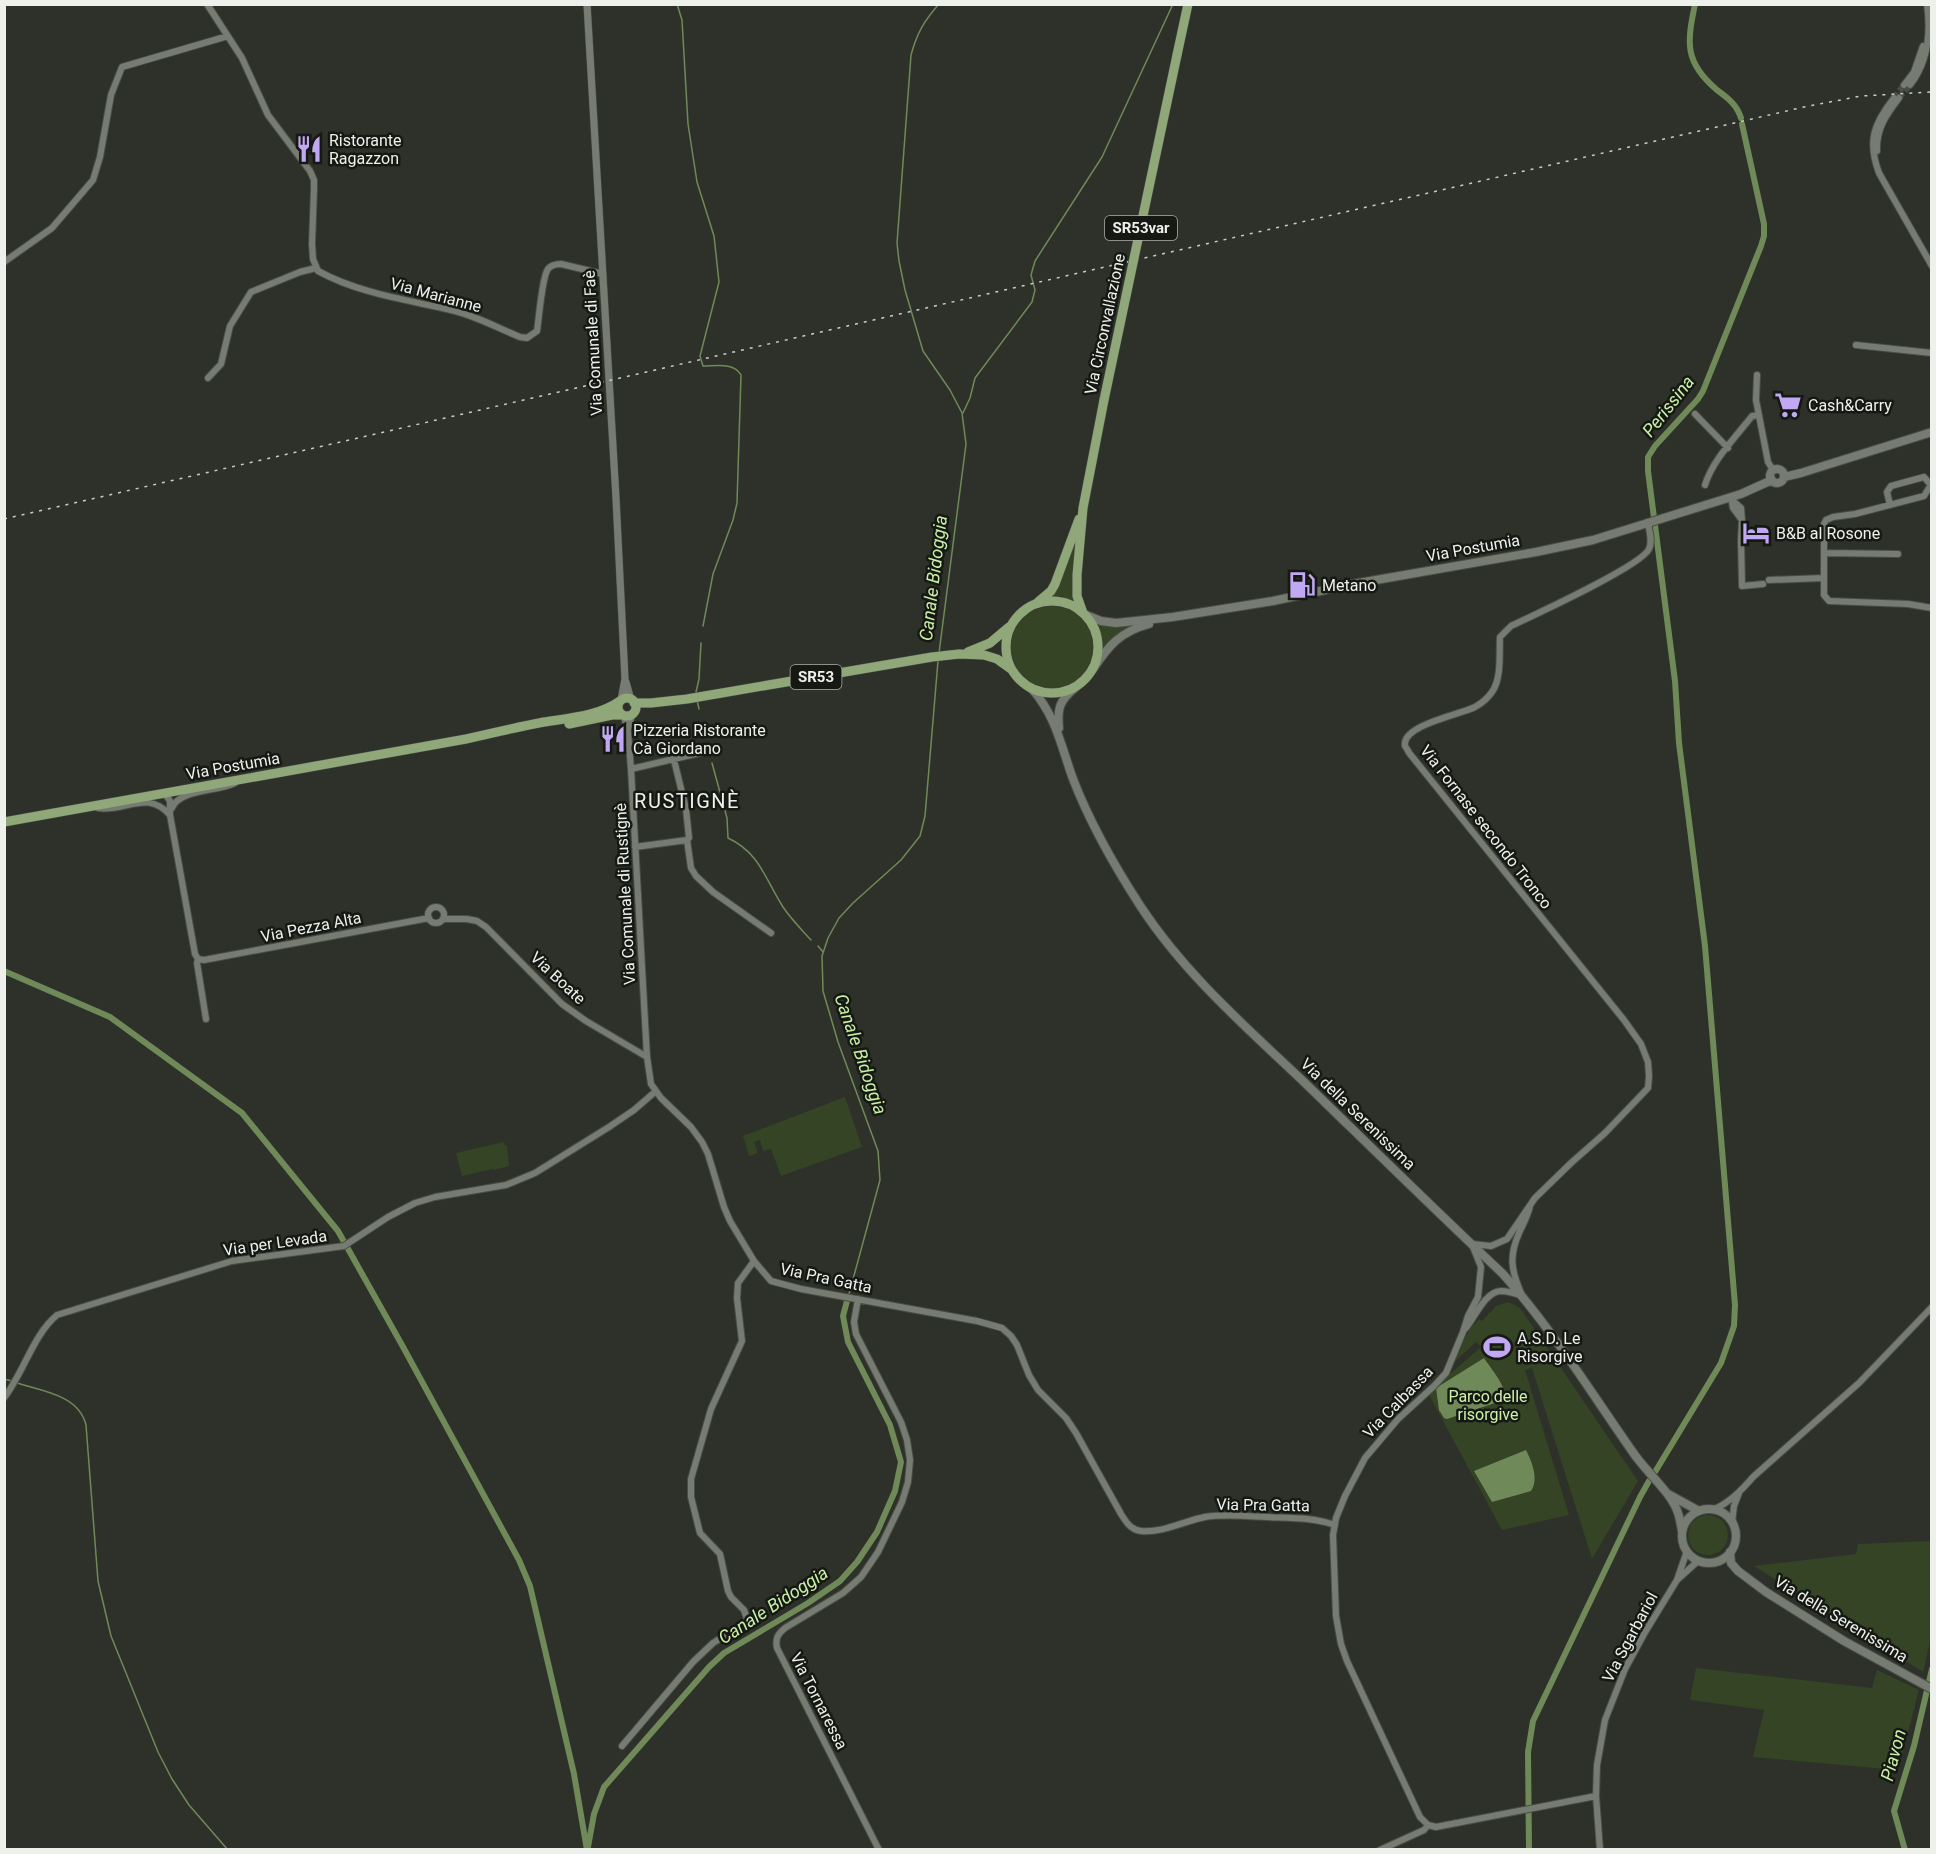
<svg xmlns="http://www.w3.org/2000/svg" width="1936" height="1854" font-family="Roboto,sans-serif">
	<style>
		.green { fill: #344425 }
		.water { fill: #708959 }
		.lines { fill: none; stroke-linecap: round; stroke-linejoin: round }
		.stream { stroke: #708959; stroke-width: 1.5 }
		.canal { stroke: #708959; stroke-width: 6 }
		.minor-tunnel { stroke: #4a4e46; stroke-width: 6; stroke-dasharray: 6 3; stroke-linecap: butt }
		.minor-casing { stroke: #494d45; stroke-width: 8 }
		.tertiary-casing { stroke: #494d45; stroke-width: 8 }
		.secondary-casing { stroke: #494d45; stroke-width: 10 }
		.primary-casing { stroke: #494d45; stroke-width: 10 }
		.minor { stroke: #777c72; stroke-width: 6 }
		.tertiary { stroke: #777c72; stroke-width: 7 }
		.secondary { stroke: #777c72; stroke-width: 8 }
		.primary { stroke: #90a779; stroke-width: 9 }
		.rail { stroke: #cacdc7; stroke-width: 1.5; stroke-dasharray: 3 6; stroke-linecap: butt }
		.primary-bridge-casing { stroke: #494d45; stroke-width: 10; stroke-linecap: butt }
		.primary-bridge { stroke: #90a779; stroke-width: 9 }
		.labels { text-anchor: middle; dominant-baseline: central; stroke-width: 5; stroke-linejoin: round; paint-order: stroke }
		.shield { fill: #161814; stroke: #acafaa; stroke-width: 1.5 }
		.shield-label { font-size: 15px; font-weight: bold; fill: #edf0eb }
		.poi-label { font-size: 16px; fill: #edf0eb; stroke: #161814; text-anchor: start }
		.street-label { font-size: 16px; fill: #edf0eb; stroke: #161814 }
		.park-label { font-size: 16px; fill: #ccf3a9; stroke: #161814 }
		.water-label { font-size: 18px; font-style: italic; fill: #c9f0a6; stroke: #161814 }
		.quarter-label { font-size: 20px; letter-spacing: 1.5px; fill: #edf0eb; stroke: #161814 }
	</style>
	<rect width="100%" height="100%" fill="#2d3129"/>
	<!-- green -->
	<path class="green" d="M1079,527l-2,76 -16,-7 -12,1z
		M1011 647a41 41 0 1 1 82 0a41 41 0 1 1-82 0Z
		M1095,621h52l-44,29 -2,-15z
		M845,1097l17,50 -81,29 -10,-27 -8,2 -3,-11 -6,2 4,11 -9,3 -6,-20z
		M504,1142l1,4h2l2,20 -15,4 -1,-1 -31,7 -6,-23z
		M1508,1302l12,6 118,173 -46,78 -60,-191 -7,2 44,145 -67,15 -74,-137 53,-46 -5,-5 -25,23 19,-36 9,-10 3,2 14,-15z
		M1688 1535a20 20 0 1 1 40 0a20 20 0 1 1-40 0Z
		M1931,1541v97l-8,34 -169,-106 102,-12 2,-10z
		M1696,1668l176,20 5,-18 42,20 -21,80 -145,-13 11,-47 -74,-10z"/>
	<!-- water -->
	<path class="water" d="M1484,1358c7,11 24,29 20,42l-57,19 -3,-1 -5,-8 -3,-22z
		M1526,1450c6,12 13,29 5,41l-39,11 -18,-31z"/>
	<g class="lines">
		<!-- stream -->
		<path class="stream" d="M677,4l5,16 6,104 9,58 17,54 5,46 -19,74 3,10c13,0 31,-4 38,9l-4,128 -4,17 -20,54 -10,52
			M939,4c-15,17 -22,29 -28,51l-14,188 2,18 6,29 18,61 27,39 12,23 4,31 -27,209
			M963,413l7,-15 5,-20 57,-76 3,-12 -4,-15 4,-14 67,-104 71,-153
			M696,692l3,-13 2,-36
			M697,700l2,9
			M712,763l15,55 1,20c32,15 37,41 55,69 8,12 19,23 28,33
			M818,946l5,6
			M849,1294l31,-114 -2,-29 -40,-109 -15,-51 -1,-35 6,-18 11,-20 14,-15 48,-43 19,-24 5,-20 13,-155
			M4,1379l8,2
			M17,1383c25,8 62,12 69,42l12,156 13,55 47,116 14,27 17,26 39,45"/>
		<!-- canal -->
		<path class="canal" d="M1695,4c-8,39 -11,58 22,86 11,8 20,15 24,28
			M4,971l106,46 132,96 96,118 64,114 117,215 11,26 44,188 13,76
			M1655,1472l66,-109 13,-37 1,-21 -30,-359 -26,-203 -4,-62 -27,-210v-14l7,-11 43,-47 5,-8 58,-145 3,-10v-12l-22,-100
			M588,1847l6,-33 10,-27 105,-120 15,-14 84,-50 32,-22 17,-19 20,-30 18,-41 6,-29 -11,-37 -42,-83 -5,-26 5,-19
			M1529,1850l-1,-98 5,-31 107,-224 9,-16
			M1905,1850l-11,-39 20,-65 18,-77"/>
		<!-- minor-tunnel -->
		<path class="minor-tunnel" d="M1894,98l10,-13
			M1899,98l11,-13"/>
		<defs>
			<path id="minor" d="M207,4l35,54 26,57 42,56 4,9v9l-2,55 1,15 5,12c42,23 91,29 137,40 23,6 43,17 65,26l7,1 10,-7c2,-13 5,-54 11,-62 3,-4 8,-5 13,-5l42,10
				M1904,85l10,-13 9,-26
				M1910,85c18,-23 21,-52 17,-81
				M1894,98c-20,25 -27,43 -15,75l53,93
				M1877,151c-1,-22 9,-36 22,-53
				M4,262l48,-34 41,-48 7,-23 11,-62 11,-28 106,-31
				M1856,345l76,8
				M1757,375l-1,25 12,62 5,8
				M208,378l13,-14 9,-38 21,-34 49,-20 16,-4
				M1695,414l33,34
				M1932,483l-8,13 -69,18 -22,3 -7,3 -2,4v71l5,6 79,3 24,4
				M1705,485c8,-26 31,-48 47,-69l7,-1
				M1731,497l2,11 9,12 -1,-12 -9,-8
				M1890,505l-3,-13 4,-6 33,-9 6,7
				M1742,520l-1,20 1,46 21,-2
				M1824,553l74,1
				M1769,580l55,-2
				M624,716l4,17 3,36 16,288 4,27 10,14 30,29 11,15 6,12 16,53 6,14 24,40 17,20 30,8 176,32 25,7 9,8 6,9 12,30 9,15 28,28 10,15 45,81c5,8 10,16 20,17 22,2 43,-10 64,-14 20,-3 40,-1 61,0 23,1 47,0 69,8
				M628,729l4,-14
				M674,760l12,49 3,29 -2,2 4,28 5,8 17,16 58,41
				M631,769l77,-18
				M165,794l5,7v14l25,139 3,5 6,1 225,-42
				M98,808c28,4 49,-19 72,7
				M172,808c7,-19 45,-16 63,-25
				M635,847l52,-7
				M428 915a8 8 0 1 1 16 0a8 8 0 1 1-16 0Z
				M443,919h24l10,2 9,6 76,77 24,17 61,36
				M198,959l-1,4 9,56
				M1472,1244l19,2 16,-7 28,-41 36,-35 34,-30 43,-45 1,-12 -1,-14 -7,-18 -17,-24 -214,-266c-1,-1 -4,-7 -5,-8 -4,-21 57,-32 70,-39 7,-4 13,-9 17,-15 10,-14 7,-39 8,-55l11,-11c23,-11 130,-60 138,-77 4,-8 0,-18 -1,-27
				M1473,1247l8,20 -3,30 -10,19 -5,16 -17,41 -12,13 -36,33 -33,39 -20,38 -9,22 -3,17 3,81 5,28 6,17 73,156 8,8 8,2 160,-31
				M1521,1293c-10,-23 -12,-37 -2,-60 4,-9 9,-17 11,-27
				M858,1299l-4,23 2,12 45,88 6,18 3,20 -2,22 -6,20 -24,50 -17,25 -18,16 -58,35c-7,6 -10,10 -8,20l102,202
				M1465,1329c10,-11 19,-37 36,-38 6,0 13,2 19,4
				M4,1398c20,-26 29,-63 53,-83l175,-54 112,-15 44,-29 27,-14 20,-6 71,-12 29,-12 74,-46 25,-17 22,-19
				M1713,1510c17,-8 28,-19 40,-33l106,-94 73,-76
				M1732,1523l2,-17 5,-13
				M1677,1580l21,-19
				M622,1746l71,-84 20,-19 32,-20 2,-4 -3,-9 -13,-13 -3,-6 -8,-37 -20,-21 -9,-36v-18l20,-70 31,-68 -5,-43 1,-15 16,-22
				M1380,1850l44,-20 4,-5
				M1600,1850l-4,-54 1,-31 8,-45 20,-51 19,-35 33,-54 10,-29"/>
			<path id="tertiary" d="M587,4l29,494 9,181 -4,21
				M626,682l5,18"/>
			<path id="secondary" d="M1770 476a7 7 0 1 1 14 0a7 7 0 1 1-14 0Z
				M1784,477l17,-4 131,-41
				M1086,615l15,6 15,2 57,-6 100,-16 80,-17 183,-32 57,-12 148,-46 31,-14
				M1093,669c16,-24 27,-37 56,-45
				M1032,689c24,27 29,57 41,90 17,44 42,88 68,128 44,67 105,120 163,175 66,64 132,129 199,192 49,55 87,117 129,177 12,19 40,42 46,62 2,6 3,12 4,18
				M1059,728c-2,-21 1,-28 17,-41
				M1668,1494l31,17
				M1682 1536a27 27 0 1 1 54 0a27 27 0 1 1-54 0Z
				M1730,1552l1,11 7,8 28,21 78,49 88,48"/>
			<path id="primary" d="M1177,55l11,-51
				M1006 647a46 46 0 1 1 92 0a46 46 0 1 1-92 0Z
				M1038,602l13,-11 4,-7 24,-65
				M1083,613l-6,-17v-21l6,-67 21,-108
				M968,652l22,-9 19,-16
				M618 707a9 9 0 1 1 18 0a9 9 0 1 1-18 0Z
				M634,703h17l36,-4 245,-42 27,-3 25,1 13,4 14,10
				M569,724l43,-9h10
				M4,822l462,-83c26,-6 52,-12 78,-17 25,-4 55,-6 76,-21"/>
		</defs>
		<!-- minor casing -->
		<use href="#minor" class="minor-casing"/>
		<!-- tertiary casing -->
		<use href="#tertiary" class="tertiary-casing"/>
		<!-- secondary casing -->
		<use href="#secondary" class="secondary-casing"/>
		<!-- primary casing -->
		<use href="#primary" class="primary-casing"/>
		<!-- minor -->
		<use href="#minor" class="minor"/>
		<!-- tertiary -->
		<use href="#tertiary" class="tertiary"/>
		<!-- secondary -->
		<use href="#secondary" class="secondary"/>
		<!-- primary -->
		<use href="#primary" class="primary"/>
		<!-- rail -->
		<path class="rail" d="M4,519l1800,-412 57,-11 71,-4"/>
		<defs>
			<path id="primary-bridge" d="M1104,400l73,-345"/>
		</defs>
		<!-- primary-bridge casing -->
		<use href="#primary-bridge" class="primary-bridge-casing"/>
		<!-- primary-bridge -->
		<use href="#primary-bridge" class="primary-bridge"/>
	</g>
	<!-- icons -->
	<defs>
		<symbol id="restaurant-bare" viewBox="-9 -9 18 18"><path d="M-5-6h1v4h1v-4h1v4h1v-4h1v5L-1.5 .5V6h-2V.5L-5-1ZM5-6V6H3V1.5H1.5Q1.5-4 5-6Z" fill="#c1a8f3" stroke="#161814" stroke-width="2.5" paint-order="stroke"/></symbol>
		<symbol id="supermarket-bare" viewBox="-9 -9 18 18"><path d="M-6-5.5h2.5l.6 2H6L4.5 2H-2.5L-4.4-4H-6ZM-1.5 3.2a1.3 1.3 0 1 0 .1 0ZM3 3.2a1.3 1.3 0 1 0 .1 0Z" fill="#c1a8f3" stroke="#161814" stroke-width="2.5" paint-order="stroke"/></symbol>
		<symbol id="hotel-bare" viewBox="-9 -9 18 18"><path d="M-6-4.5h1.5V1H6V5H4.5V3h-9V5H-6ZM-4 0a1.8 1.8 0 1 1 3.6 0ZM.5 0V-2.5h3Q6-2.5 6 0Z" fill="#c1a8f3" stroke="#161814" stroke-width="2.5" paint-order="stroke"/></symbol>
		<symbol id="fuel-bare" viewBox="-9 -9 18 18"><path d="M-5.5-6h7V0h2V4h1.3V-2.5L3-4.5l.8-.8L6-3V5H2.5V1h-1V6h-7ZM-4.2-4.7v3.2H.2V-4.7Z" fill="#c1a8f3" stroke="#161814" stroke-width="2.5" paint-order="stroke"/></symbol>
		<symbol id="stadium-bare" viewBox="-9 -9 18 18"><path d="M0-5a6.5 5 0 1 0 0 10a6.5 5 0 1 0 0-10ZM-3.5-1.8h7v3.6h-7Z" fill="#c1a8f3" stroke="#161814" stroke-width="2.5" paint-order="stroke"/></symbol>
	</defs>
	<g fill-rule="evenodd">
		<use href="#restaurant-bare" x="290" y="130" width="38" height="38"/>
		<use href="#supermarket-bare" x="1769" y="386" width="38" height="38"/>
		<use href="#hotel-bare" x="1737" y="514" width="38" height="38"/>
		<use href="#fuel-bare" x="1283" y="566" width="38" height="38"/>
		<use href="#restaurant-bare" x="594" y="720" width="38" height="38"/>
		<use href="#stadium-bare" x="1478" y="1328" width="38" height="38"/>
	</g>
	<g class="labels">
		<!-- shield labels -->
		<g class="shield">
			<rect x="1105" y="216" width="72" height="24" rx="4.5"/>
			<rect x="790.5" y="665" width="51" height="24" rx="4.5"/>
		</g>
		<g class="shield-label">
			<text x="1141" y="228">SR53var</text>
			<text x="816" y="677">SR53</text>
		</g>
		<!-- poi labels -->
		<g class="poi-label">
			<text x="329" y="140">Ristorante<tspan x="329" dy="18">Ragazzon</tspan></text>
			<text x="1808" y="405">Cash&amp;Carry</text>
			<text x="1776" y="533">B&amp;B al Rosone</text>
			<text x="1322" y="585">Metano</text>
			<text x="633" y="730">Pizzeria Ristorante<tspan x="633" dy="18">Cà Giordano</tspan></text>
			<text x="1517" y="1338">A.S.D. Le<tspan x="1517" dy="18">Risorgive</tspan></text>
		</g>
		<!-- street labels -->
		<g class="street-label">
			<text transform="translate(436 295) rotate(15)">Via Marianne</text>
			<text transform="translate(1105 324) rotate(-78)">Via Circonvallazione</text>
			<text transform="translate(593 343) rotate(-93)">Via Comunale di Faè</text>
			<text transform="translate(1473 548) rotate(-10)">Via Postumia</text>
			<text transform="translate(233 766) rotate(-10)">Via Postumia</text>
			<text transform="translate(1486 827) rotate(52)">Via Fornase secondo Tronco</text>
			<text transform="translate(625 894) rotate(-93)">Via Comunale di Rustignè</text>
			<text transform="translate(311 927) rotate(-11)">Via Pezza Alta</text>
			<text transform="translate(558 978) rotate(43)">Via Boate</text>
			<text transform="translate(1358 1114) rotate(44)">Via della Serenissima</text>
			<text transform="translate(275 1243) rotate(-8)">Via per Levada</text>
			<text transform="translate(826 1278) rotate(12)">Via Pra Gatta</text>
			<text transform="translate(1398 1402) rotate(-46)">Via Calbassa</text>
			<text transform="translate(1263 1505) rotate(1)">Via Pra Gatta</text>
			<text transform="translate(1841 1619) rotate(31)">Via della Serenissima</text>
			<text transform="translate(1630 1637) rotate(-62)">Via Sgarbariol</text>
			<text transform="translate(819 1701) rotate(63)">Via Tornaressa</text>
		</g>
		<!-- park labels -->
		<g class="park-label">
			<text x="1488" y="1396">Parco delle<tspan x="1488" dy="18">risorgive</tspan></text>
		</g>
		<!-- water labels -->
		<g class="water-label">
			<text transform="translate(1668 406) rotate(-52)">Perissina</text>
			<text transform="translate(933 578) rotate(-83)">Canale Bidoggia</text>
			<text transform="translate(861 1054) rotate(71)">Canale Bidoggia</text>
			<text transform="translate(773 1605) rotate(-33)">Canale Bidoggia</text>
			<text transform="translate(1893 1755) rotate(-75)">Piavon</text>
		</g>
		<!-- quarter labels -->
		<g class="quarter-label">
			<text x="687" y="801">RUSTIGNÈ</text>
		</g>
	</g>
	<!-- border -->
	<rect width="1936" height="1854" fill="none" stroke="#edf0eb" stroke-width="12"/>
</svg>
